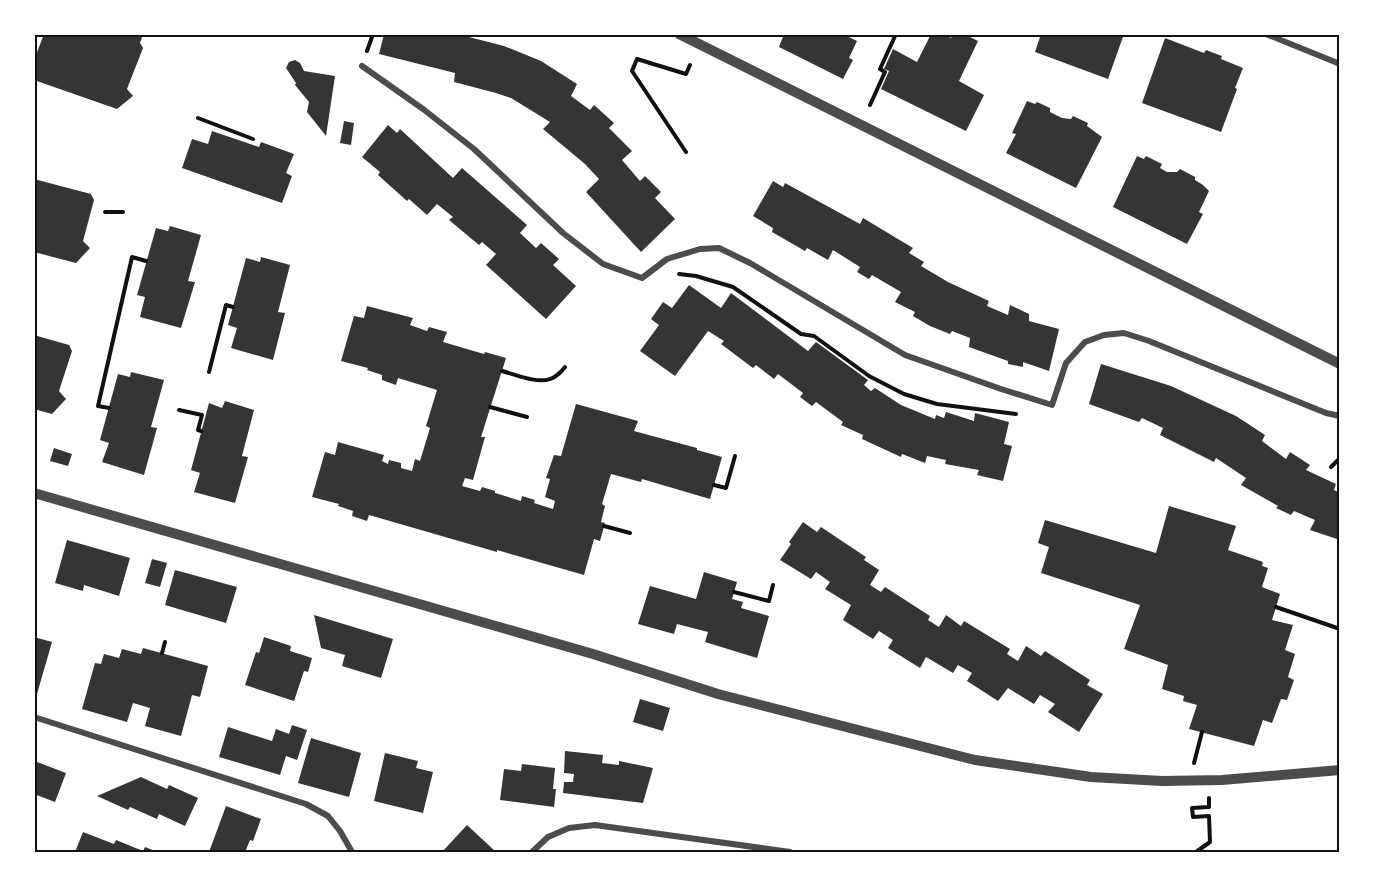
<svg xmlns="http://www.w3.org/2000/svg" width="1374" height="887" font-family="Spectral,serif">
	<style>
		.building { fill: #353535 }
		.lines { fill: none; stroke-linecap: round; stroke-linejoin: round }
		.path { stroke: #111; stroke-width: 4 }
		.minor { stroke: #4c4c4c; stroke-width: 6 }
		.tertiary { stroke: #4c4c4c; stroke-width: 10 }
		.neatline { fill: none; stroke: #111; stroke-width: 2 }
	</style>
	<rect width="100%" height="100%" fill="#fff"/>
	<!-- building -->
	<path class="building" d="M44,34h99l-3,9 3,5 -16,41 6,7 -16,13 -83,-29v-24l2,-1z
		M384,34h81v2l39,10 37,15 36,23 -6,12 19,14 4,-5 20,18 -5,5 23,23 -10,9 18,21 5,-5 16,16 -6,6 20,21 -34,33 -55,-60 13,-13 -14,-15 -42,-35 7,-7 -39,-24 -15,-5 -42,-11 1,-9 -76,-19z
		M784,34h59l14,7 -8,17 4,2 -10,19 -64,-32z
		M931,34h13l7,4 2,-4h11l14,7 -19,40 25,14 -18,36 -85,-42 8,-18 -5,-2 9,-20 24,13z
		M1041,34h83l-16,45 -73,-27z
		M1165,38l39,15 2,-3 16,6 -1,3 22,9 -8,20 2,1 -16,43 -79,-29z
		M295,60l5,3 4,8 31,5 -9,60 -19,-24 2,-10 -14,-17 1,-2 -10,-15 3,-6z
		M1027,101l8,3 2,-2 13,6v4l12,6 9,1 2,-3 15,7 -1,3 15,11 -26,51 -70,-35 10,-19 -4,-1z
		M344,121l10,2 -3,22 -11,-2z
		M388,125l9,8 3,-4 53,49 9,-10 65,57 -7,8 16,15 5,-5 18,16 -6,6 23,21 -30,33 -60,-54 10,-11 -14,-12 -3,3 -30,-25 4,-3 -16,-13 -10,11 -18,-16 -2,2 -29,-26 2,-3 -18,-15z
		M212,131l47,16 2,-5 33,12 -8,19 6,3 -10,27 -100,-35 10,-29 16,5z
		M1137,156l7,3 2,-3 16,8 -2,4 7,4h10l3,-3 15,8v3l8,5 6,6 -10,21 4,2 -16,30 -74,-37z
		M34,179l57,15 3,6 -11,41 7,7 -14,15 -42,-11z
		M773,181l10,6 2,-4 75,41 3,-6 50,30 -4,5 15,9 -3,4 27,16 41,19 -2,5 21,9 2,-10 19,9v7l30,8 -10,42 -26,-9v5l-15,-3v-3l-39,-14 1,-9 -18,-7 -2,3 -20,-8 -17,-10 2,-4 -20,-10 6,-10 -29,-17 -3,4 -12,-7 3,-5 -27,-17 -5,10 -21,-12 -2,3 -33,-19 1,-4 -20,-12z
		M170,226l31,9 -13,46 7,1 -14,46 -41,-11 5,-20 -8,-2 19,-67 12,3z
		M261,257l29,8 -12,47 7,1 -12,47 -42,-12 6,-20 -9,-3 18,-67 14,4z
		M689,285l32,23 10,-15 77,58 8,-9 52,38 -4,5 7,6 4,-3 26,17 34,14 1,-4 8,3 2,-6 28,9 1,-8 34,9 -5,22 8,2 -9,35 -26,-6 2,-5 -34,-6 1,-4 -19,-4 -2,7 -23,-9 -1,3 -39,-18 1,-4 -22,-10 2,-3 -27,-20 -4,4 -12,-9 3,-4 -25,-19 -4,5 -18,-14 -3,3 -32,-24 3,-3 -16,-10 -33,45 -35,-25 19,-26 -8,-6 12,-17 9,6z
		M367,306l46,12 -3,7 17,6 2,-4 18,5 -4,10 41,12 1,-2 21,6 -25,79h4l-12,43 -8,-2 -3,8 18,5 2,-4 13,4v2l26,8 1,-5 13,4 -1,3 19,6 2,-8 -10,-4 5,-18 -4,-1 8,-23 7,1 15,-52 62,17 -4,10 63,17v2l25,7 -12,42 -68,-20 -1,3 -30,-8 -9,30 3,2 -4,16 4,1 -5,18 -6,-2 -10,36 -87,-25v2l-128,-37 -2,6 -15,-5 1,-5 -15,-5 1,-2 -27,-7 13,-45 10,3 3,-13 46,13 -2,6 6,3 1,-4 12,3v5l11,3 3,-12 5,2 10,-33 -4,-2 11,-36 -39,-12 -2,7 -14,-5v-5l-15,-5 1,-2 -27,-7 13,-45 10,2z
		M34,335l35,10 3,6 -13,40 7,8 -14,15 -18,-5z
		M1101,364l70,22 65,30 29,19 -3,6 24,18 4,-7 20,13 -4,5 30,14 -2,6 6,3v47l-30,-10 5,-10 -21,-9 -3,4 -15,-7 2,-2 -37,-21 5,-7 -30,-20 -2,4 -54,-27 3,-7 -21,-10 -3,4 -50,-18z
		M131,372l33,8 -13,47 6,1 -13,47 -42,-13 7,-19 -9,-3 18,-66 12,3z
		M225,401l29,9 -12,46 6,1 -13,46 -41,-11 6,-19 -9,-3 18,-67 13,5z
		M54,448l18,6 -4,12 -18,-5z
		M1169,506l67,20 -8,24 35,12 -1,4 6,2 -6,19 18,7 -8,26 21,5 -8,25 10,4 -7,23 6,3 -7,20 -6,-1 -9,24 -9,-3 -9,26 -65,-17 8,-24 -14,-4 1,-5 -22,-7 6,-24 -44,-16 16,-44 -99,-32 8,-26 -11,-4 7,-23 111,33z
		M803,522l14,10 4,-5 45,30 -2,3 15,10 -9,15 11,7 4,-5 45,29 -2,4 11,7 7,-12 15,11 3,-5 46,28 -3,5 11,7 8,-15 15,10 4,-5 45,29 -3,5 16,9 -24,38 -31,-20 7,-8 -15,-9 -6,9 -26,-16 -10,13 -31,-20 5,-8 -14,-8 -5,8 -27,-16 -6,11 -32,-20 5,-8 -14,-9 -6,8 -30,-19 8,-15 -26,-16 5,-7 -14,-10 -5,7 -31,-19 11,-16 -2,-2z
		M67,540l63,18 -11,38 -35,-11 -1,6 -28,-8z
		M152,559l15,4 -7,24 -15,-4z
		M175,570l62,17 -11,36 -61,-18z
		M704,572l33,10 -5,17 11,3 -2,6 28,8 -12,42 -52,-16 3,-10 -31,-8 -3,10 -36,-10 12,-38 46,13z
		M314,615l79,24 -12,39 -39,-12 3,-11 -24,-7z
		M34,637l18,5 -15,52 -3,-1z
		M264,637l27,9 -1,5 22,7 -4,14 -4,-1 -10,30 -49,-16 11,-33 3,1z
		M143,648l65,18 -8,31 -8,-2 -11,41 -36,-10 5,-18 -17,-5 -6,19 -45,-13 13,-46 6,1 3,-10 15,4 3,-9 19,5z
		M640,699l30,9 -7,23 -30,-9z
		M292,725l15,5 -10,30 -11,-4 -6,19 -61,-18 9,-30 44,14 4,-12 13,5z
		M311,738l50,15 -12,44 -51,-14z
		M565,751l38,4 -1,8 17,2v-4l34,7 -10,35 -80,-10 1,-11h9l1,-8 -10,-1z
		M385,753l33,8 -2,7 17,4 -10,41 -49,-12z
		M37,762l29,11 -11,29 -21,-8v-28z
		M522,764l33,4 -2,21h3l-2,18 -54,-7 4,-31 17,2z
		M141,777l26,12 2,-4 29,13 -13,28 -26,-12 -2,5 -27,-12 -2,3 -31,-14z
		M226,806l35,13 -8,22 -3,-1 -5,12h-36z
		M467,825l29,27h-54z
		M83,832l31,12 2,-4 27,11 2,-4 13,5h-83z"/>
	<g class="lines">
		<!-- path -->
		<path class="path" d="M367,51l6,-17
			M870,105l15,-33 -5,-3 16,-35
			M198,118l55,21
			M686,152l-54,-81 5,-12 49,15 4,-9
			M105,212h18
			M679,274l17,2 37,11 68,47 13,2 55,40 35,18 33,10 79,10
			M502,371c12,3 35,13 48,8 7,-2 11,-7 15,-12
			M209,372l17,-67 7,2
			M490,407l37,10
			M109,408l-11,-2 34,-149 14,4
			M179,410l23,5 -4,15 3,1
			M1331,467l9,-9
			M714,485l12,3 9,-32
			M604,526l26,7
			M734,592l35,9 4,-16
			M1276,607l64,22
			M162,653l3,-11
			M1194,763l8,-31
			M1196,852l14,-10 -1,-26 -16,1 -1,-9 17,-1v-9"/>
		<!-- minor -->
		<path class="minor" d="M619,34h5
			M1266,34l74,30
			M362,66l61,43 51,40 89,84 40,31 39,14 25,-19 33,-10 19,-1 31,15 155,92 96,34 51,16 14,-42 19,-21 19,-7 20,-2 25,8 177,72 14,3
			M34,717l272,87 22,12 12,15 12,21
			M532,852l16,-15 21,-9 26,-3 195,27"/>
		<!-- tertiary -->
		<path class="tertiary" d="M679,34l661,330
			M34,493l559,161 125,40 257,66 116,17 71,4 60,-1 118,-10"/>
	</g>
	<!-- border -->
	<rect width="1374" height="887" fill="none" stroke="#ffffff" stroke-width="72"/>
	<rect x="36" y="36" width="1302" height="815" class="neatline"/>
</svg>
